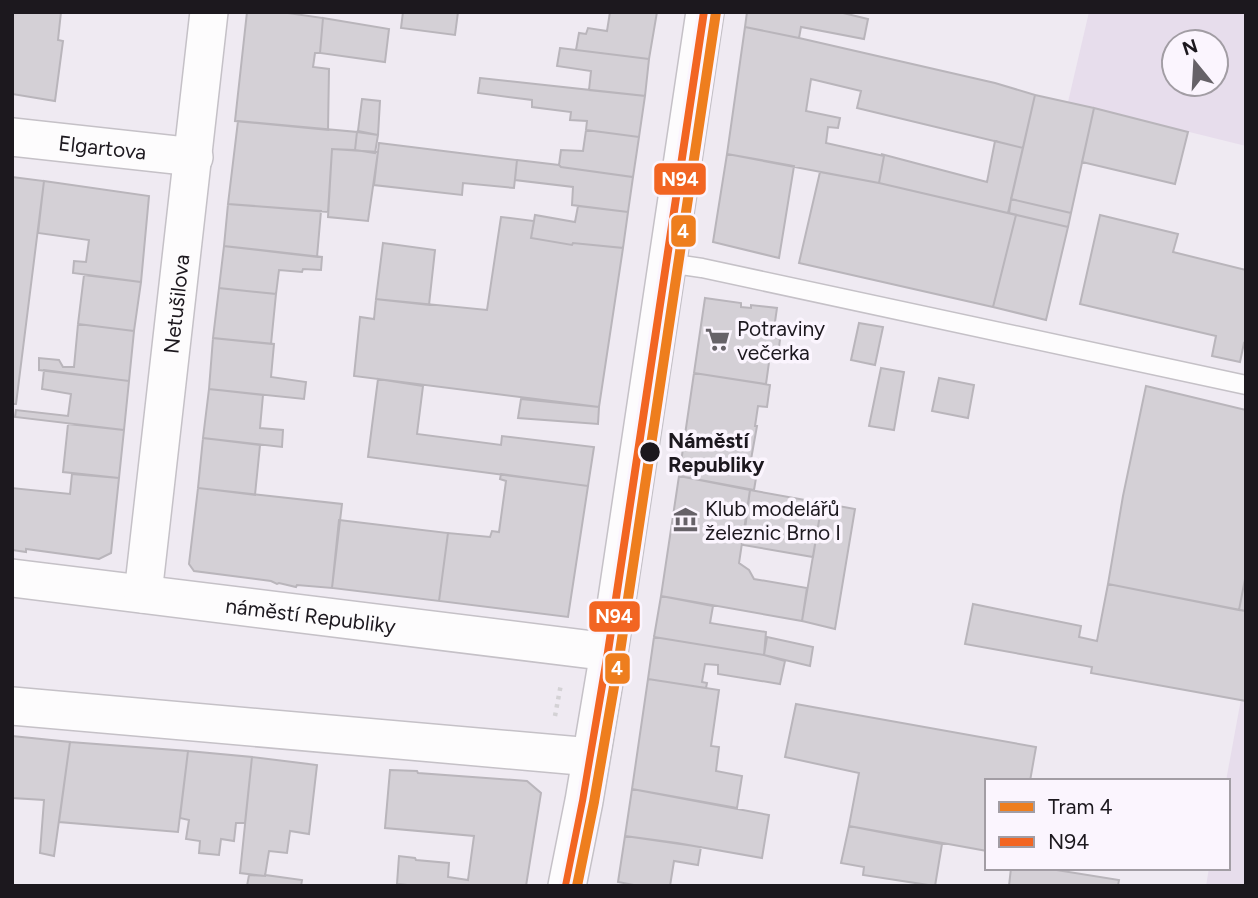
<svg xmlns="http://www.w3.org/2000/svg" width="1258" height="898" font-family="Figtree,sans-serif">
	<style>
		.built { fill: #e7ddec; fill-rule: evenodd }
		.building { fill: #d4d0d6; stroke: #b9b5bb; stroke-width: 2 }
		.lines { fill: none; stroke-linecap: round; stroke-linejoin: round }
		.service-casing { stroke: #c5c1c7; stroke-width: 21 }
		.minor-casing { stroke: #c5c1c7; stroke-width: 40 }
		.path { stroke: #d4d2d5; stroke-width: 4.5; stroke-dasharray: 3.5 5; stroke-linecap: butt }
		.service { stroke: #fdfcfd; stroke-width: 18 }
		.minor { stroke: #fdfcfd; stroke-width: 37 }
		.bus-1-casing { stroke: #fbf5fe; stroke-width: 16 }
		.bus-1 { stroke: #f26522; stroke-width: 10 }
		.tram-1-casing { stroke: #fbf5fe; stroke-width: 16 }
		.tram-1 { stroke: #ee7e1e; stroke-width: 10 }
		.stop-dot { fill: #1c181e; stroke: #fbf5fe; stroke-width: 2.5 }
		.labels { text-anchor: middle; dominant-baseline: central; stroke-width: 7; stroke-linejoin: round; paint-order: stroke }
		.street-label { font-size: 21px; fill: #1c181e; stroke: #fbf5fe }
		.poi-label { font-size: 21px; fill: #1c181e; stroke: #fbf5fe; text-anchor: start }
		.stop-label { font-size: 21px; font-weight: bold; fill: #1c181e; stroke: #fbf5fe; text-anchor: start }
		.line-badge { stroke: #fbf5fe; stroke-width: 2.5 }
		.badge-label { font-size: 19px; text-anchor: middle; font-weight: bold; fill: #fff }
	</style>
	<rect width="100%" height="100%" fill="#efeaf2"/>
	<!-- built -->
	<path class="built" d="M1089,12h157v134l-178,-44zM1174,42h42v42h-42z
		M1241,699l5,1v186h-40l3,-18h19v-87h-2z"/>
	<!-- building -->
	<path class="building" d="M12,12h49l-3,28 5,1 -8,60 -43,-7z
		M247,12h34l42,6 -3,35h-5l-2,14 16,2 -1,61 -93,-9z
		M403,12h55l-3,23 -54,-7z
		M610,12h47l-8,47 -73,-9 3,-17 7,1 2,-6 19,3z
		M747,12h92l29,7 -4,20 -63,-12 -2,11 -54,-11z
		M323,18l66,11 -4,33 -65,-9z
		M745,27l54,11 196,45 40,12 -12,53 -166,-40 4,-17 -50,-12 -5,32 34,7 -2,10 -10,-1 -2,16 58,13 -5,27 -152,-29z
		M560,48l89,11 -4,37 -56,-6 2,-19 -34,-5z
		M480,78l165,18 -6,41 -53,-7 1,-9 -17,-1 1,-8 -39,-5v-7l-54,-7z
		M1035,95l59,13 -23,105 -60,-14z
		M362,99l18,2 -2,34 -20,-4z
		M1094,108l94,24 -13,52 -93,-22z
		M238,121l119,11 -2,18 -23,-1 -4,63 -100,-8z
		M586,130l53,7 -6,40 -72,-10 -2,-2 2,-15 22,1z
		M357,132l21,3 -3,18 -20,-3z
		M995,141l28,7 -15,65 -129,-30 5,-27 -3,-2 106,28z
		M379,143l138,17 -3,28 -51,-5 -1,12 -88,-10z
		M332,149l46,3 -10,69 -40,-4z
		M727,154l67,12 -15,92 -66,-16z
		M517,160l42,5 2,2 72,10 -5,35 -56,-7 1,-18 -58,-7z
		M820,172l59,11 137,32 -23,92 -194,-44z
		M12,177l32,4 -28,223h-4z
		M44,181l105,15 -8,86 -68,-9 1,-12 12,1 3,-22 -51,-7z
		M1011,199l60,14 -3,14 -59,-14z
		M228,204l93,7 -4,46 -93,-11z
		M578,206l50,6 -5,36 -50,-5 -1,2 -41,-7 4,-23 40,7z
		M1016,215l52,12 -22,93 -53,-13z
		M1100,215l78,19 -5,18 73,18v74l-2,-1 -4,19 -28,-6 4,-20 -136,-32z
		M501,217l33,4 -3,17 41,7 1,-2 50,5 -24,159 -245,-31 6,-59 14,2 2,-20 111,11z
		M383,243l52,7 -6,55 -53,-6z
		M224,246l98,11 -1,13 -18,-1 -1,3 -23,-2 -3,24 -57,-6z
		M84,275l57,7 -7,49 -56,-7z
		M219,288l57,6 -5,50 -58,-6z
		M705,298l36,5v4l10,1v-3l26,3 -4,28 7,3 -2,17 -8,-1 -4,29 -72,-11z
		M859,323l24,4 -8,38 -24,-5z
		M78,324l56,7 -5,50 -90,-11v-12l20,2 4,7h11z
		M213,338l61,6 -3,33 35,5 -2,17 -95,-10z
		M881,368l23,4 -10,58 -25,-4z
		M44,370l85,11 -5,49 -109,-13 1,-7 52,6 3,-22 -29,-5z
		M694,373l76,12 -3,22 -9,-1 -3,20h2l-7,39 8,1 -4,24 -75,-14z
		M939,378l35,7 -6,33 -36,-7z
		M378,379l45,7 -6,48 84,11 1,-9 92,11 -6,39 -220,-29z
		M1146,386l100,24v164l-7,36 -131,-26 15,-88z
		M209,389l54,6 -3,33 23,2 -1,17 -79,-9z
		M521,399l78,8 -1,17 -80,-6z
		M68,424l56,6 -5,48 -56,-6z
		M203,438l57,7 -5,50 -57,-7z
		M72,474l47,4 -8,75 -12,6 -73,-10v3l-14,-2v-62l58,6z
		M501,474l87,12 -20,131 -129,-16 9,-68 42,4 2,-6 7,1 7,-51 -6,-2z
		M679,476l71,14 -11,73 10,7 5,9 53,9 -5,33 -141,-25z
		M198,488l144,16 -10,84 -35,-3 -1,2 -17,-4 -2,1 -6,-3 -77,-10 -5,-7z
		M750,490l72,13 -9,54 -70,-12z
		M822,503l33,6 -20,120 -33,-8z
		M339,520l109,13 -9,68 -107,-13z
		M1246,574v37l-7,-1z
		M1108,584l138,27v90l-155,-28 1,-6 -127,-23 8,-40 108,22 -2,11 18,4z
		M661,596l52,10 -3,17 56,9 -2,23 -110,-18z
		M654,637l110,18 21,6 -5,23 -62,-10v-9l-13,-1 -3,18 5,1 -1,5 -58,-9z
		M767,637l46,10 -3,19 -46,-11z
		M648,679l71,11 -8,56 8,1 -3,24 26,5 -5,32 -105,-19z
		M796,704l240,43 -6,34h-43v70l-138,-25 10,-53 -74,-16z
		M12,736l58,6 -16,114 -14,-3 4,-53 -32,-2z
		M70,742l118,9 -10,81 -119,-10z
		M188,751l64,6 -7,66h-9l-2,18 -13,-2 -2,16 -20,-2 1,-12 -14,-2 3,-19 -9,-2z
		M252,757l65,8 -8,69 -19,-3 -3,22 -18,-2 -4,25 -25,-3z
		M390,770l27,1 1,2 109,8 14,12 -15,93h-108l-21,-2 2,-28 16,2 1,2 33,3 -1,14 20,3 6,-44 -89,-8z
		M632,789l137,26 -7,43 -85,-15 -52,-7z
		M849,826l93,18 -7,42 -72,-11 1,-8 -23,-4z
		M625,836l76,11 -3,18 -24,-4 -4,25h-31l-21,-4z
		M1011,868h33l75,12 -1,6h-109z
		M249,875l16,1v-1l37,5 -1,6h-54z"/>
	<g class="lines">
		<defs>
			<path id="service" d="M668,263l34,5 544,117"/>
			<g id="minor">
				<path id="s1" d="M12,137l182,20"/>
				<path id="s2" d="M12,578l597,74"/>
				<path id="s3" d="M143,594l66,-582"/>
				<path d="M12,706l568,50 10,3"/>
				<path d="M567,886l17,-85 25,-149 96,-640"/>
			</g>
		</defs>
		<!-- service casing -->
		<use href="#service" class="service-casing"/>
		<!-- minor casing -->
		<use href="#minor" class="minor-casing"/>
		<!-- path -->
		<path class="path" d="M555,716l6,-32"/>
		<!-- service -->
		<use href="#service" class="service"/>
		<!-- minor -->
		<use href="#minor" class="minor"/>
		<defs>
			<path id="bus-1" d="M567,886l17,-85 25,-149 96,-640"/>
		</defs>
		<!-- bus-1 casing -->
		<use href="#bus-1" class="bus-1-casing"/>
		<!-- bus-1 -->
		<use href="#bus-1" class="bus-1"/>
		<defs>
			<path id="tram-1" d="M577,886l17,-84 26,-150 96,-640"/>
		</defs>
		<!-- tram-1 casing -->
		<use href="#tram-1" class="tram-1-casing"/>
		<!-- tram-1 -->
		<use href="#tram-1" class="tram-1"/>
	</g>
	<!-- icons -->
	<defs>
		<symbol id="supermarket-bare" viewBox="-9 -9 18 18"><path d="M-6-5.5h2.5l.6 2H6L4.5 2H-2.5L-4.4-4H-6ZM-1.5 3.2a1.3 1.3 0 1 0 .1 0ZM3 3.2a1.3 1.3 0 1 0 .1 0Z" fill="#666268" stroke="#fbf5fe" stroke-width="2.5" paint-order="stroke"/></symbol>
		<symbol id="museum-bare" viewBox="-9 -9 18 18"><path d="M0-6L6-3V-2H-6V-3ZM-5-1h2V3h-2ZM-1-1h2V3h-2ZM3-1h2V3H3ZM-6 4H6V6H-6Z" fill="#666268" stroke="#fbf5fe" stroke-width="2.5" paint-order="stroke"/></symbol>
	</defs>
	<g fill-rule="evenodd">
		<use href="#supermarket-bare" x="700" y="322" width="35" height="35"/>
		<use href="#museum-bare" x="668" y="502" width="35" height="35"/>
	</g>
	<!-- markers -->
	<circle class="stop-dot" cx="650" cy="452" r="11"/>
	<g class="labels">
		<!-- street labels -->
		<g class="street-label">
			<text stroke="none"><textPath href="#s1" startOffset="91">Elgartova</textPath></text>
			<text stroke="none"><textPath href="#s3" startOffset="292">Netušilova</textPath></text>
			<text stroke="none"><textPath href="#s2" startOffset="301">náměstí Republiky</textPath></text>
		</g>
		<!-- poi labels -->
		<g class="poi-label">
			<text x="737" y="328">Potraviny<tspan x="737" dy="24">večerka</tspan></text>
			<text x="705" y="508">Klub modelářů<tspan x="705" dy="24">železnic Brno I</tspan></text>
		</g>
		<!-- stop labels -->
		<g class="stop-label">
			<text x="668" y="440">Náměstí<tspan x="668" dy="24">Republiky</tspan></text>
		</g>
	</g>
	<g class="line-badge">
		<rect x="653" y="162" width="54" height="34" rx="7" fill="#f26522"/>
		<rect x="670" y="214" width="27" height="34" rx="7" fill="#ee7e1e"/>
		<rect x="588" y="600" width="53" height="33" rx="7" fill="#f26522"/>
		<rect x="604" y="652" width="27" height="33" rx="7" fill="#ee7e1e"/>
	</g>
	<g class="badge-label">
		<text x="680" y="186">N94</text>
		<text x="683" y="238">4</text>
		<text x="614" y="623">N94</text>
		<text x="617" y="675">4</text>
	</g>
	<!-- border -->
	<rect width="1258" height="898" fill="none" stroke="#1c181e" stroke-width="28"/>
	<!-- legend -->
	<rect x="985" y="779" width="245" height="91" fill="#fbf5fe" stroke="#a29da4" stroke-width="2"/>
	<rect x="999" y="802" width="35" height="10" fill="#ee7e1e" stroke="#a29da4" stroke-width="2"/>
	<text x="1048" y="814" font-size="21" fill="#1c181e">Tram 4</text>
	<rect x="999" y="837" width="35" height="10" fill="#f26522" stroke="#a29da4" stroke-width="2"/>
	<text x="1048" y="849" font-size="21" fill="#1c181e">N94</text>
	<!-- north arrow -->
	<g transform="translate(1195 63) rotate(342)"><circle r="33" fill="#fbf5fe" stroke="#a29da4" stroke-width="2"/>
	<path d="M0-5L12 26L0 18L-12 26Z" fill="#666268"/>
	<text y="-10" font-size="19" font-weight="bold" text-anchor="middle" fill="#1c181e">N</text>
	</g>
</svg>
